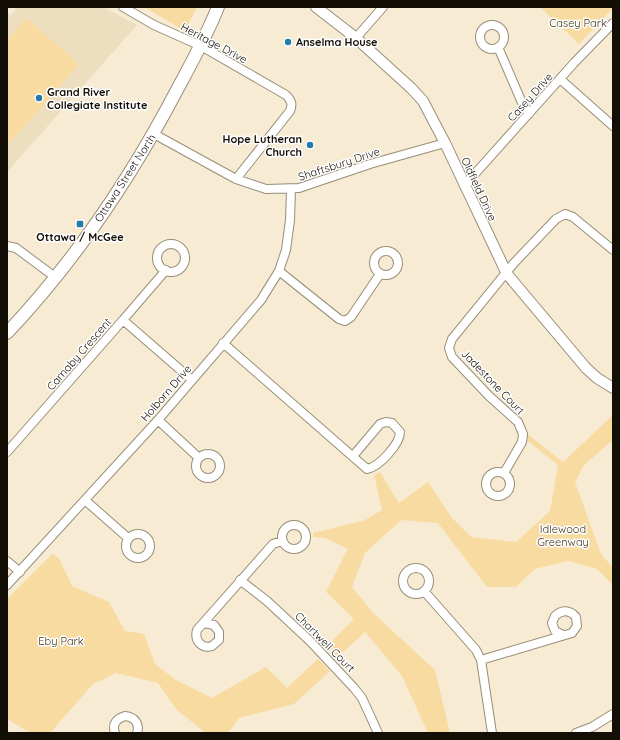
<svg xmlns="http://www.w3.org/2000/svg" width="620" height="740" font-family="Quicksand,sans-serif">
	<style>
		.built { fill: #eddec0 }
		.green { fill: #f8dba0 }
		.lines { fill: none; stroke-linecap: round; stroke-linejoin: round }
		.minor-casing { stroke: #988e78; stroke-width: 10 }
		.tertiary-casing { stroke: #988e78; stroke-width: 12 }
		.secondary-casing { stroke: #988e78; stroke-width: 14 }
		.minor { stroke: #fff; stroke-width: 8 }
		.tertiary { stroke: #fff; stroke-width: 10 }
		.secondary { stroke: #fff; stroke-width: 12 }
		.poi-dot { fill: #227ba9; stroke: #fff; stroke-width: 1.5 }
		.labels { text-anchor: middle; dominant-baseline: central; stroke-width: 3; stroke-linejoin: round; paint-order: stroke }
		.park-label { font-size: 11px; fill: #413316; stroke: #fff }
		.poi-label { font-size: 11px; font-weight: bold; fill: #130f07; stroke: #fff; text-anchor: start }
		.street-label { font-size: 11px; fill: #130f07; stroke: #fff }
	</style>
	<rect width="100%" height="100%" fill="#f7ebd4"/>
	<!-- built -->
	<path class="built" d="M17,7h86l34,18 -130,147v-159l4,2z"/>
	<!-- green -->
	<path class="green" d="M144,7h53l-12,24z
		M540,7h73v1l-34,36z
		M26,18l53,46 -69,79 -3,-3v-100z
		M613,415v25l-29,25 -9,17 26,72 12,14v17l-16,-16 -29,-8 -33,8 -19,18h-29l-49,-64 -37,-3 -36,33 -13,34 21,26 62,57 15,63h-22l-26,-57 -37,-44 -27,25 -11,-11 27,-27 -28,-27 22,-43 -23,-11 -12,-1v-4l52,-13 17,-10 -8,-35 6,-3 19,31 29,-21 25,37 18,18 45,5 34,-31 8,-46 -33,-26 1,-6 37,29z
		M53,553l7,7 12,26 37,16 16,29 19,3 11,30 21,16 36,18 54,-31 21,21 31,-29 12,12 -36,33 -55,14 -11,15h-22l-29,-23 -19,-27 -42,-10 -23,11 -43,49h-19l-24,-14v-120z"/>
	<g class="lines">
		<defs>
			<path id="minor" d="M123,7l31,18 47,21 85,49c5,5 7,9 4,16l-54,68
				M480 37a12 12 0 1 1 24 0a12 12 0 1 1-24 0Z
				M356,38l27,-31
				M498,47l25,58 6,9
				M560,79l53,47
				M154,134l82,45 30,10 33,-1 71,-24 75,-21
				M464,186l110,-123 39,-40
				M157 258a14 14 0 1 1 28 0a14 14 0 1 1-28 0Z
				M7,246l9,2 39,29
				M374 263a12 12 0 1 1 24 0a12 12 0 1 1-24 0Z
				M279,271l60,48 6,2 6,-4 29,-43
				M123,320l43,-50
				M223,343l144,126c12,-2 33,-25 33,-37l-8,-9 -6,-1 -6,2 -27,32
				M158,420l41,38
				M7,452l116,-132 69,60
				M196 466a12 12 0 1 1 24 0a12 12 0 1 1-24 0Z
				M486 484a12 12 0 1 1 24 0a12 12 0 1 1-24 0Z
				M504,473l18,-31 1,-8 -5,-12 -29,-26 -37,-39 -3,-9 3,-9 62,-76 42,-44 9,-5 8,3 40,33
				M86,501l42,37
				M282 537a12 12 0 1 1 24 0a12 12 0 1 1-24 0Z
				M126 546a12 12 0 1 1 24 0a12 12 0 1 1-24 0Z
				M7,561l13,11
				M403 581a13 13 0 1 1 26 0a13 13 0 1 1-26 0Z
				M240,580l27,21 43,40 44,47 8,10 16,35
				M7,585l151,-165 103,-120 18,-29 7,-21 4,-30 1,-30
				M424,591l52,59 5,10 11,73
				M204,623l10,2 5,7v8l-7,6c-10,3 -18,-5 -15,-16l76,-86 9,-3
				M481,660l91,-27 5,-7 -1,-9c-6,-7 -14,-8 -21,-1l-3,7 3,8 8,4
				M115,733c-3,-9 1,-14 10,-17 10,1 15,8 12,17
				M576,733l16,-6 21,-13"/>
			<path id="tertiary" d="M316,7l40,31 55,50 12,13 22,42 62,131 79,94 11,10 16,10"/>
			<path id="secondary" d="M7,333c68,-72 125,-157 171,-245 14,-26 29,-53 40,-81"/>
		</defs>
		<!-- minor casing -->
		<use href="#minor" class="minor-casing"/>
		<!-- tertiary casing -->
		<use href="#tertiary" class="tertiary-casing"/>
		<!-- secondary casing -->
		<use href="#secondary" class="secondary-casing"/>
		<!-- minor -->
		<use href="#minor" class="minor"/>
		<!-- tertiary -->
		<use href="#tertiary" class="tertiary"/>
		<!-- secondary -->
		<use href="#secondary" class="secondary"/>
	</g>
	<!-- markers -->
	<g class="poi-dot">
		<circle cx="288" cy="42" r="4"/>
		<circle cx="39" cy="98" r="4"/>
		<circle cx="310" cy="145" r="4"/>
		<rect x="76" y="220" width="8" height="8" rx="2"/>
	</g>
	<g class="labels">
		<!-- park labels -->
		<g class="park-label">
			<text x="578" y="23">Casey Park</text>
			<text x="563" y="529">Idlewood<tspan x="563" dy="13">Greenway</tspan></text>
			<text x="61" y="641">Eby Park</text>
		</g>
		<!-- poi labels -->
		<g class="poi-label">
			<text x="296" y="42">Anselma House</text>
			<text x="47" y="92">Grand River<tspan x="47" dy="13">Collegiate Institute</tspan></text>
			<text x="302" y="139" text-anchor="end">Hope Lutheran<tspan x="302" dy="13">Church</tspan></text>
			<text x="80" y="237" text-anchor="middle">Ottawa / McGee</text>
		</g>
		<!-- street labels -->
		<g class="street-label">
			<text transform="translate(214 43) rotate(28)">Heritage Drive</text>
			<text transform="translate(530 97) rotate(-48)">Casey Drive</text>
			<text transform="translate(339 164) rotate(-18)">Shaftsbury Drive</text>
			<text transform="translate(125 178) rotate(-57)">Ottawa Street North</text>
			<text transform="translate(479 189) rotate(65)">Oldfield Drive</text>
			<text transform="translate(79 354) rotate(-49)">Carnaby Crescent</text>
			<text transform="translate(493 382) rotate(46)">Jadestone Court</text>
			<text transform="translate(166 393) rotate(-49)">Holborn Drive</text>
			<text transform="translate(325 642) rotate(45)">Chartwell Court</text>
		</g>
	</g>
	<!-- border -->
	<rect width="620" height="740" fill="none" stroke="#130f07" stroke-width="16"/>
</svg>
